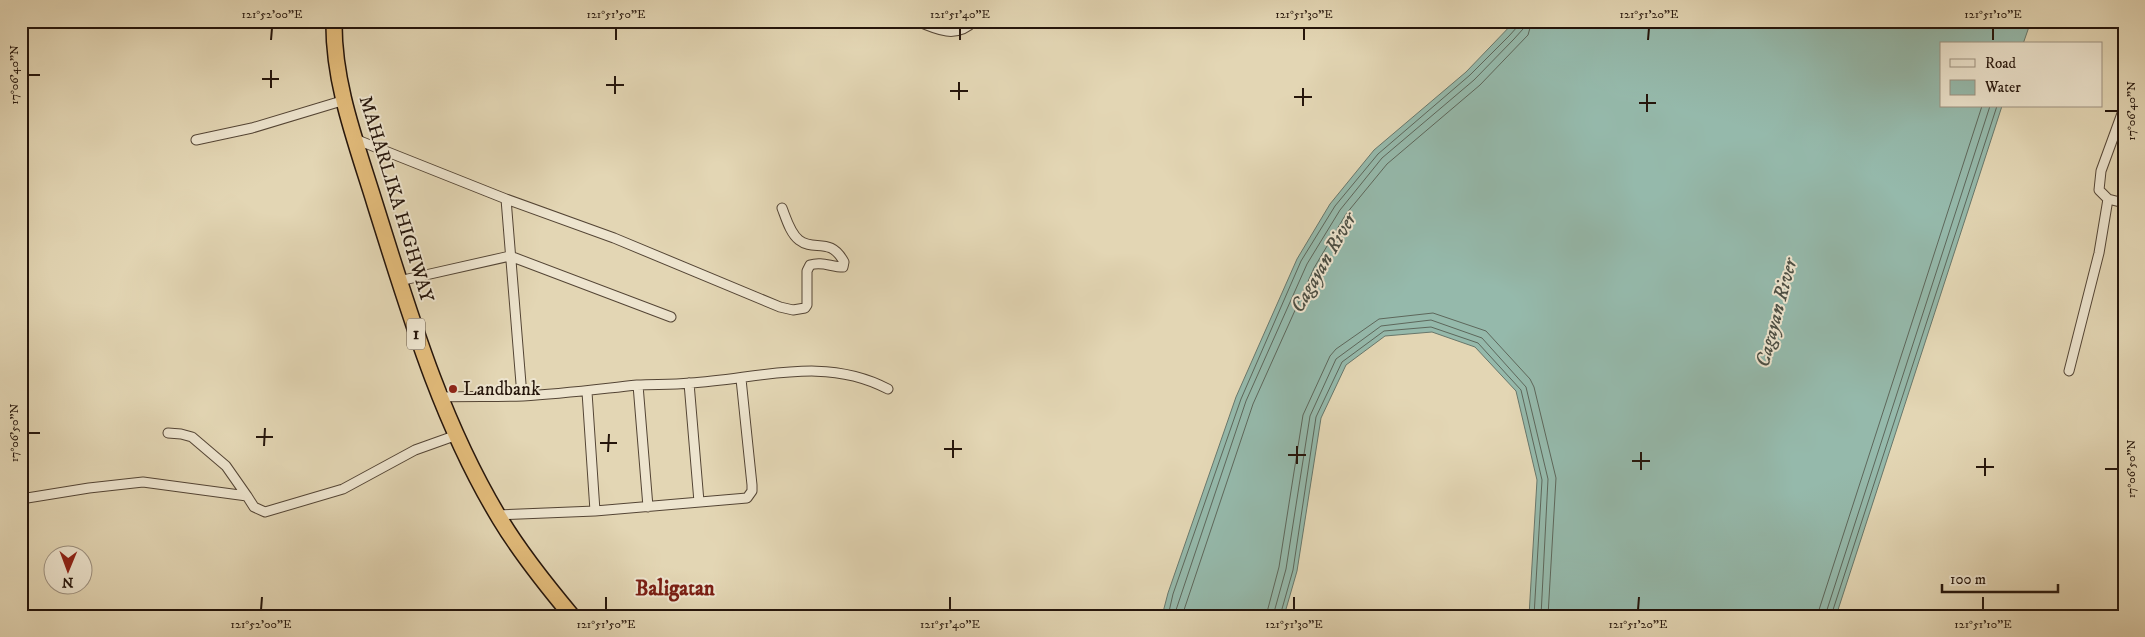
<svg xmlns="http://www.w3.org/2000/svg" width="2145" height="637" font-family="'IM FELL DW Pica',serif">
	<style>
		.water { fill: #95b9ab; stroke: #68776b }
		.lines { fill: none; stroke-linecap: round; stroke-linejoin: round }
		.shore { stroke: #5d675b; stroke-width: 1 }
		.minor-casing { stroke: #544535; stroke-width: 11 }
		.trunk-casing { stroke: #25150b; stroke-width: 18 }
		.minor { stroke: #ede4ce; stroke-width: 9 }
		.trunk { stroke: #e2bb7a; stroke-width: 15 }
		.ticks { fill: none; stroke: #25150b; stroke-width: 2 }
		.poi-dot { fill: #8f2418; stroke: #ede4ce; stroke-width: 2 }
		.labels { text-anchor: middle; dominant-baseline: central; stroke-width: 4; stroke-linejoin: round; paint-order: stroke }
		.shield { fill: #ede4ce; stroke: #615346; stroke-width: 1 }
		.shield-label { font-size: 18px; font-weight: bold; fill: #25150b }
		.street-label { font-size: 19px; fill: #25150b; stroke: #ede4ce }
		.poi-label { font-size: 19px; fill: #25150b; stroke: #ede4ce; text-anchor: start }
		.water-label { font-size: 20px; font-style: italic; fill: #4c4e43; stroke: #ede4ce }
		.quarter-label { font-size: 21px; font-weight: bold; fill: #7a1f14; stroke: #ede4ce }
		.neatline { fill: none; stroke: #25150b; stroke-width: 2 }
		.ticks-label { font-size: 12px; text-anchor: middle; fill: #25150b }
	</style>
	<rect width="100%" height="100%" fill="#e3d6b4"/>
	<filter id="stains"><feTurbulence type="fractalNoise" baseFrequency=".004" numOctaves="4"/><feColorMatrix values="0 0 0 0 .2 0 0 0 0 .09 0 0 0 0 .02 0 0 0 .5 -.17"/></filter>
	<radialGradient id="worn" r=".72"><stop offset=".6" stop-color="#630" stop-opacity="0"/><stop offset="1" stop-color="#630" stop-opacity=".3"/></radialGradient>
	<!-- water -->
	<path class="water" d="M1515,21h516l-8,23h-82v62h61l-166,510h-307l8,-136 -21,-89 -41,-44 -43,-15 -47,4 -39,29 -25,53 -24,153 -13,45h-122l6,-23 68,-196 61,-138 33,-55 44,-54 92,-78z"/>
	<g class="lines">
		<!-- shore -->
		<path class="shore" d="M1168,616l5,-22 68,-195 60,-138 34,-55 43,-52 92,-79 39,-39 9,-10v-5
			M1174,616l72,-215 61,-137 33,-54 42,-52 92,-78 40,-41 9,-10 2,-8
			M1182,616l71,-212 61,-136 32,-54 41,-50 93,-79 48,-50 4,-14
			M1266,616l13,-49 24,-152 27,-59 6,-7 43,-30 54,-6 53,18 44,48 4,8 22,91 -8,138
			M1273,616l13,-47 24,-153 26,-57 45,-33 50,-6 51,18 44,49 22,92 -7,137
			M1280,616l13,-46 23,-153 26,-55 42,-31 47,-4 47,16 43,47 21,90 -8,136
			M1817,616l165,-510
			M1825,616l165,-510
			M1831,616l166,-510"/>
		<defs>
			<path id="minor" d="M917,21c20,9 40,18 57,0
				M2124,108l-23,63 -2,19 9,9 16,4
				M355,139l151,60 108,39 166,69 13,3 12,-2 2,-3v-34l3,-6c12,-4 21,2 33,2l1,-5c-14,-26 -30,-10 -45,-22 -9,-7 -13,-22 -17,-32
				M196,140l56,-12 93,-28
				M506,199l16,197
				M399,281l111,-25 161,61
				M2069,371l30,-118 9,-54
				M689,383l10,119
				M638,385l10,122
				M587,392l8,119
				M440,397c27,-1 56,0 83,-1 38,-2 76,-7 114,-11 18,-1 35,0 53,-2 68,-4 134,-28 198,6
				M168,433l13,1 11,3 34,29 21,30
				M21,499l68,-11 54,-6 104,14 7,11 11,5 78,-23 72,-39 42,-15
				M497,515l98,-4 152,-13 5,-7v-6l-11,-106"/>
			<path id="trunk" d="M334,21c-1,63 23,124 41,183 34,108 66,218 125,315 21,35 46,66 72,97"/>
		</defs>
		<!-- minor casing -->
		<use href="#minor" class="minor-casing"/>
		<!-- trunk casing -->
		<use href="#trunk" class="trunk-casing"/>
		<!-- minor -->
		<use href="#minor" class="minor"/>
		<!-- trunk -->
		<use href="#trunk" class="trunk"/>
	</g>
	<!-- ticks -->
	<path class="ticks" d="M271,40l1,-12M616,40v-12M960,40v-12M1304,40v-12M1648,40l1,-12M1993,40v-12M28,75h12M262,79h17M606,85h18M271,88v-18M950,91h18M615,94v-18M1294,97h18M959,100v-18M1639,103h17M1303,106v-18M2105,111h13M1647,112v-18M28,433h12M256,437h17M600,443h17M264,446l1,-18M944,449h18M608,452l1,-18M1288,455h18M953,458v-18M1632,461h18M1297,464v-18M1976,467h18M2105,469h13M1641,470v-18M1985,476v-18M261,610l1,-13M606,610v-13M950,610v-13M1294,610v-13M1638,610l1,-13M1983,610v-13"/>
	<!-- markers -->
	<circle class="poi-dot" cx="453" cy="389" r="5"/>
	<g class="labels">
		<!-- shield labels -->
		<rect class="shield" x="407" y="318.5" width="18" height="31" rx="4"/>
		<g class="shield-label">
			<text x="416" y="334">1</text>
		</g>
		<!-- street labels -->
		<g class="street-label">
			<text transform="translate(396 199) rotate(73)">MAHARLIKA HIGHWAY</text>
		</g>
		<!-- poi labels -->
		<g class="poi-label">
			<text x="463" y="389">Landbank</text>
		</g>
		<!-- water labels -->
		<g class="water-label">
			<text transform="translate(1324 263) rotate(-60)">Cagayan River</text>
			<text transform="translate(1777 313) rotate(-75)">Cagayan River</text>
		</g>
		<!-- quarter labels -->
		<g class="quarter-label">
			<text x="675" y="589">Baligatan</text>
		</g>
	</g>
	<!-- margin -->
	<rect width="2145" height="637" fill="none" stroke="#e3d6b4" stroke-width="55"/>
	<!-- legend -->
	<rect x="1940" y="42" width="162" height="65" fill="#ede4ce" stroke="#9d9180"/>
	<rect x="1950" y="59" width="25" height="8" fill="#ede4ce" stroke="#9d9180"/>
	<text x="1985" y="68" font-size="15" fill="#25150b">Road</text>
	<rect x="1950" y="80" width="25" height="15" fill="#95b9ab" stroke="#9d9180"/>
	<text x="1985" y="92" font-size="15" fill="#25150b">Water</text>
	<!-- north arrow -->
	<g transform="translate(68 570) rotate(181)"><circle r="24" fill="#ede4ce" stroke="#9d9180"/>
	<path d="M0-4L9 19L0 12L-9 19Z" fill="#8f2418"/>
	<text y="-8" font-size="14" font-weight="bold" text-anchor="middle" fill="#25150b">N</text>
	</g>
	<!-- scale -->
	<path d="M1942 584v8h116v-8" fill="none" stroke="#25150b" stroke-width="2.5"/>
	<text x="1950" y="584" font-size="15" fill="#25150b" stroke="#ede4ce" stroke-width="4" paint-order="stroke">100 m</text>
	<rect x="28" y="28" width="2090" height="582" class="neatline"/>
	<g class="ticks-label">
		<text x="272" y="18">121°52'00"E</text>
		<text x="616" y="18">121°51'50"E</text>
		<text x="960" y="18">121°51'40"E</text>
		<text x="1304" y="18">121°51'30"E</text>
		<text x="1649" y="18">121°51'20"E</text>
		<text x="1993" y="18">121°51'10"E</text>
		<text transform="translate(14 75) rotate(-90)" y="4">17°06'40"N</text>
		<text transform="translate(2131 111) rotate(-90)" y="4">17°06'40"N</text>
		<text transform="translate(14 433) rotate(-90)" y="4">17°06'50"N</text>
		<text transform="translate(2131 469) rotate(-90)" y="4">17°06'50"N</text>
		<text x="261" y="628">121°52'00"E</text>
		<text x="606" y="628">121°51'50"E</text>
		<text x="950" y="628">121°51'40"E</text>
		<text x="1294" y="628">121°51'30"E</text>
		<text x="1638" y="628">121°51'20"E</text>
		<text x="1983" y="628">121°51'10"E</text>
	</g>
	<rect width="100%" height="100%" filter="url(#stains)"/>
	<rect width="100%" height="100%" fill="url(#worn)"/>
</svg>
